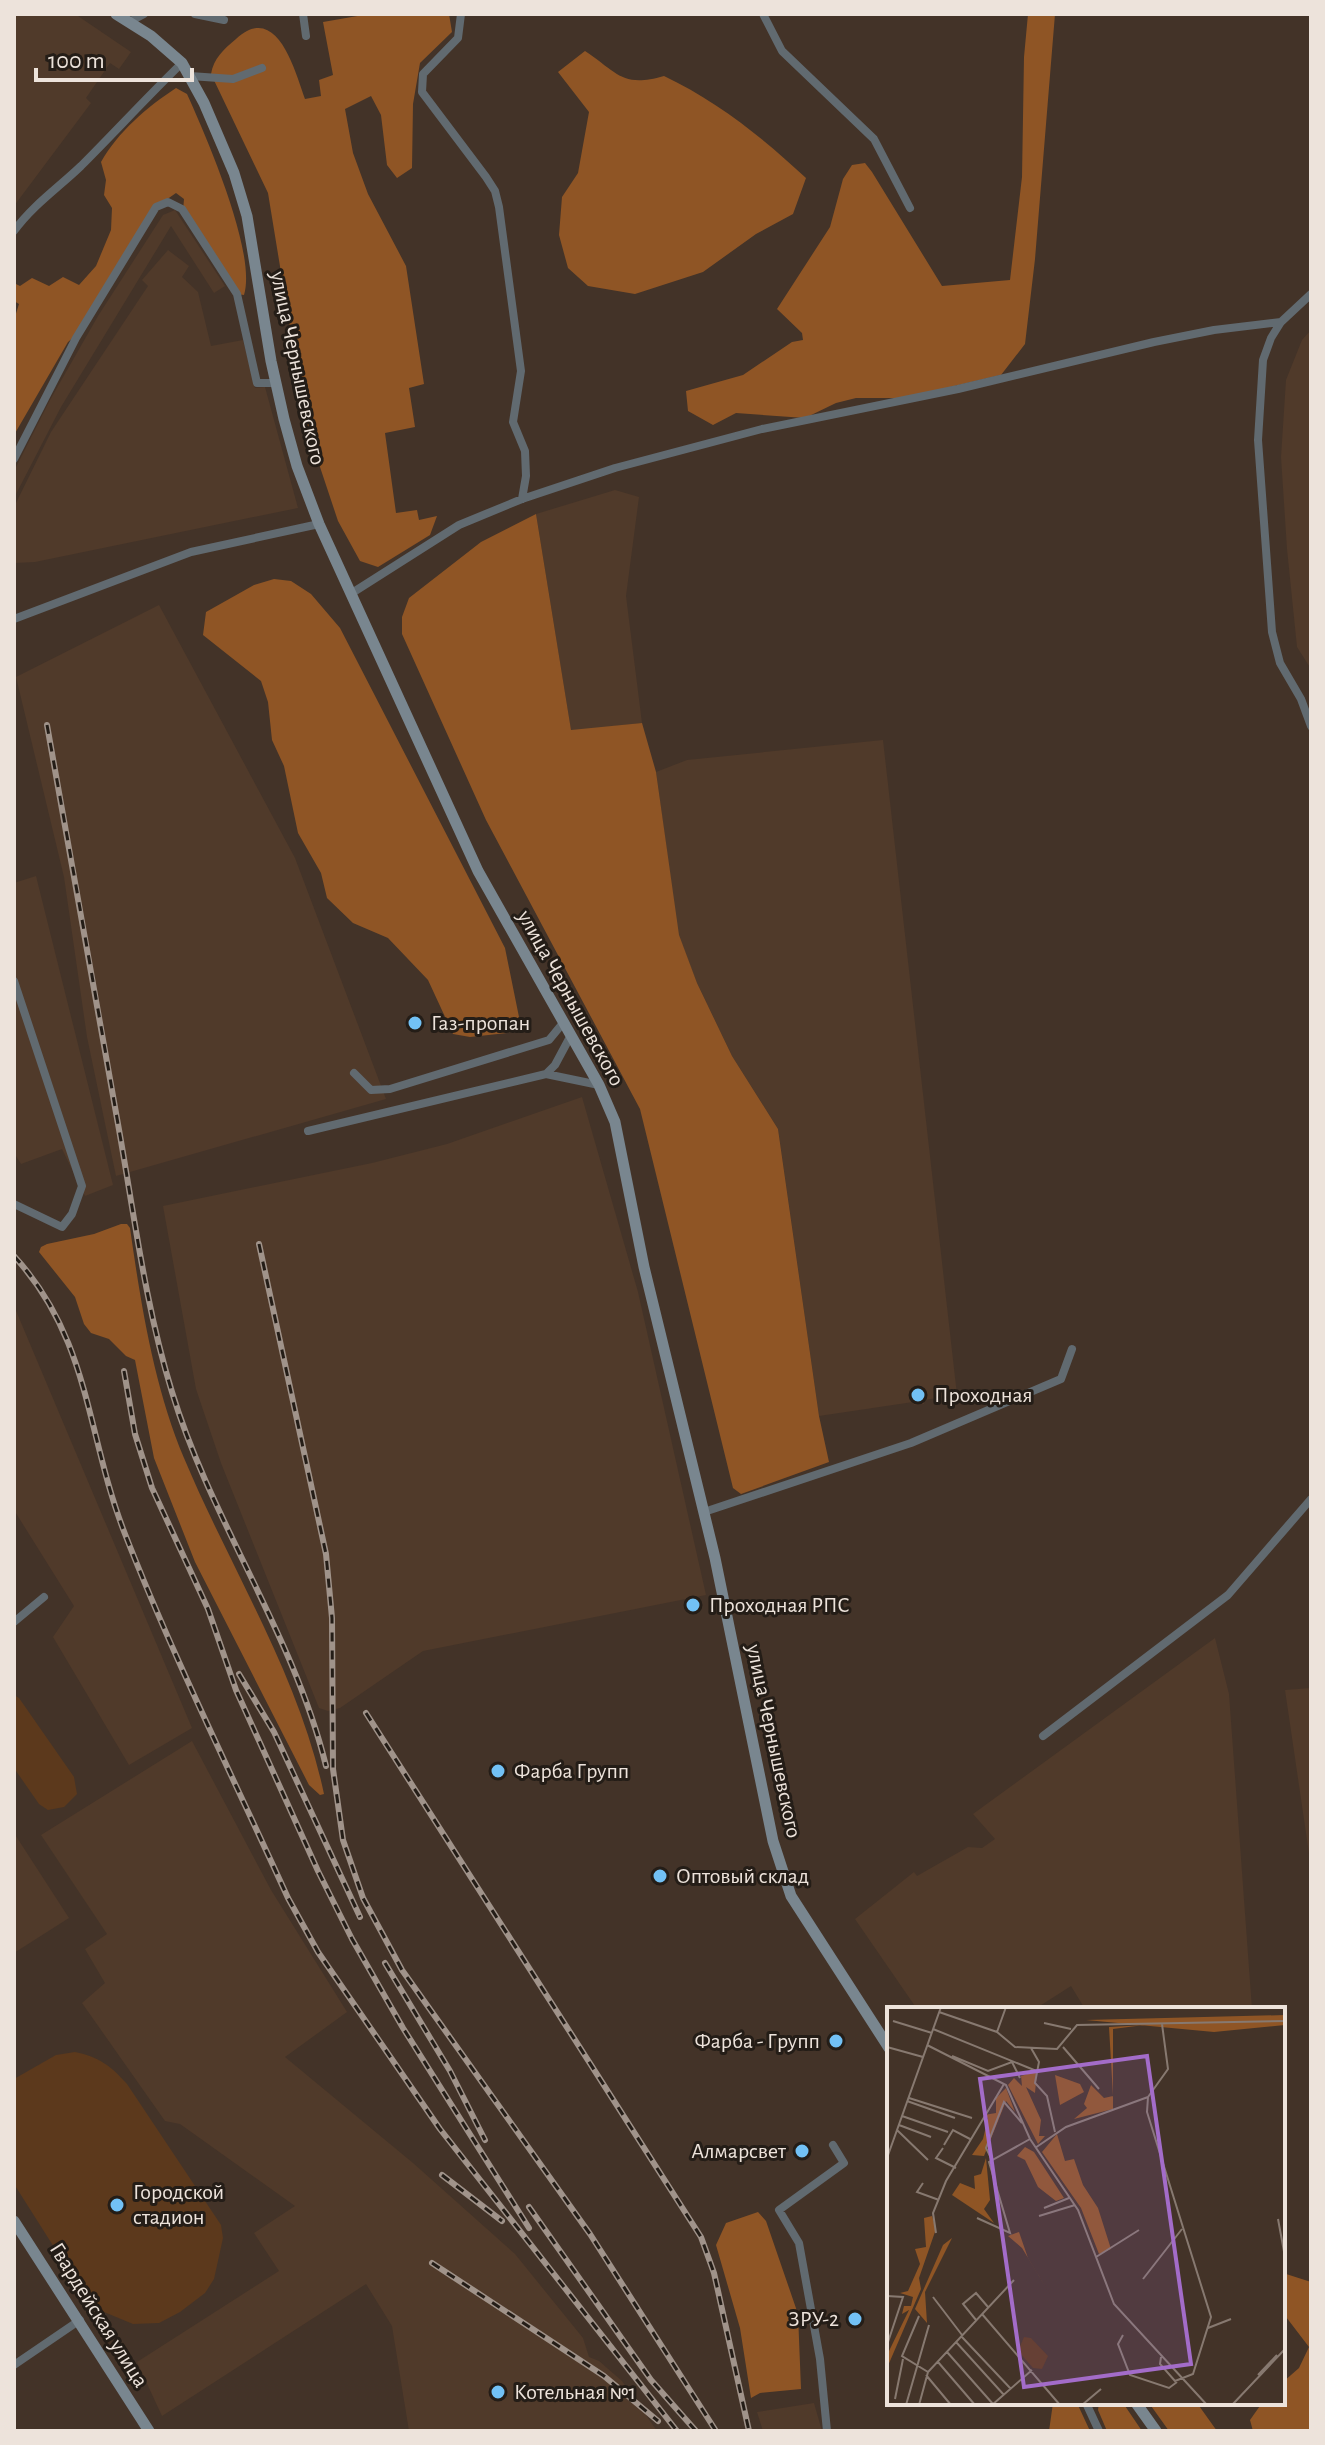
<svg xmlns="http://www.w3.org/2000/svg" width="1325" height="2445" font-family="'Alegreya Sans',sans-serif">
	<style>
		.built { fill: #503a2a }
		.green { fill: #5c391c }
		.forest { fill: #8f5525 }
		.lines { fill: none; stroke-linecap: round; stroke-linejoin: round }
		.street { stroke: #616a70; stroke-width: 8 }
		.secondary { stroke: #79868f; stroke-width: 11 }
		.rail-casing { stroke: #a0938a; stroke-width: 6 }
		.rail { stroke: #241d17; stroke-width: 3; stroke-dasharray: 9; stroke-linecap: butt }
		.poi-dot { fill: #72c1f5; stroke: #241d17; stroke-width: 3 }
		.labels { text-anchor: middle; dominant-baseline: central; stroke-width: 6; stroke-linejoin: round; paint-order: stroke }
		.street-label { font-size: 22px; fill: #ede3db; stroke: #241d17 }
		.poi-label { font-size: 22px; fill: #ede3db; stroke: #241d17; text-anchor: start }
		.inset-road { fill: none; stroke: #877970; stroke-width: 2 }
		.view { fill: #a36cc9; fill-opacity: 0.15; stroke: #a36cc9; stroke-width: 4 }
		.inset-edge { fill: none; stroke: #ede3db; stroke-width: 4 }
	</style>
	<rect width="100%" height="100%" fill="#433328"/>
	<!-- built -->
	<path class="built" d="M14,14h61l56,38 -12,17 -9,-6 -24,35 5,5 -77,103z
		M175,210l50,76 -11,7 -43,-67 -110,181 -47,91v-27l36,-71 48,-84 65,-101z
		M168,250l21,16 -7,11 16,15 13,54 32,-6 12,48 10,-1 33,121 -263,54 -21,1v-56l37,-75 97,-146 -6,-6z
		M1311,330v339l-14,-22 -10,-98 -6,-92 5,-77 16,-40z
		M615,490l24,7 -13,99 16,127 -71,8 -35,-217z
		M159,605l136,253 91,241 -270,77 -29,-139 -23,-160 -48,-200z
		M883,740l74,655 -33,5v4l-10,1 -1,-3 -94,14 -41,-287 -46,-73 -35,-73 -19,-48 -22,-163 31,-12z
		M36,876l77,309 -28,11 -23,-47 -41,15 -7,-11v-270z
		M582,1097l56,195 68,303 -283,56 -83,57 -12,3 -9,-3 -98,-245 -25,-74 -33,-183 209,-43 75,-19z
		M14,1306l178,422 -63,37 -76,-128 21,-31 -60,-96z
		M1215,1638l14,56 23,315h-167l-14,-23 -36,23h-118l-62,-90 59,-47 3,4 51,-29 14,1 13,-9 -22,-25z
		M1311,1688v179l-26,-177z
		M192,1741l79,149 76,122 -62,45 128,106 102,91 68,84 6,19 10,4 23,20 35,50h-248l-17,-105 -26,-42 -204,132 -25,-54 142,-91 -25,-38 41,-27 -115,-82 -15,-3 -83,-118 23,-20 -20,-34 22,-15 -66,-99z
		M14,1833l55,85 -55,35z
		M814,2403l8,28h-59l-6,-19z"/>
	<!-- green -->
	<path class="green" d="M14,1695l5,3 55,79 3,17 -13,13 -16,3 -9,-6 -25,-36z
		M75,2052c24,5 36,14 52,32l94,141 2,13 -9,41 -9,14 -25,19 -21,11 -26,1 -41,-17 -78,-123v-105l42,-24z"/>
	<!-- forest -->
	<path class="forest" d="M369,14h80l3,18 -32,31 -7,41 -1,64 -15,10 -10,-13 -6,-50 -10,-19 -26,13 8,44 15,41 38,72 18,118 -15,4 6,39 -30,6 11,80 21,-3 2,10 18,-4 -7,19 -52,32 -18,-6 -22,-40 -32,-96 -38,-232 -57,-119c3,-16 12,-24 25,-35 41,-38 59,32 69,60l16,-3 -2,-16 14,-5 -10,-53z
		M1028,14h27l-20,245 -10,85 -24,31 -97,23h-48l-20,5 -31,15 -69,-5 -23,12 -25,-14 -2,-20 57,-16 49,-33 11,-2 -1,-7 -25,-24 53,-82 13,-48 9,-14 13,-2 7,9 70,114 68,-6 12,-103 2,-120z
		M585,51c33,22 37,37 79,25 53,25 99,62 142,102l-13,36 -37,20 -53,38 -68,22 -47,-8 -20,-18 -9,-33 3,-38 16,-24 11,-61 -31,-40z
		M176,88l11,6c19,42 70,159 57,201l-7,-1 -54,-83 1,-12 -8,-6 -20,14 -75,124 -13,11 -54,93v-115l5,-16 -5,-3v-18l6,3 12,-8 17,8 14,-9 16,8 17,-19 15,-36 1,-22 -8,-13 2,-15 -5,-18c17,-30 46,-55 75,-74z
		M536,514l35,216 71,-7 14,49 23,163 18,48 35,73 46,73 41,287 10,46 -88,32 -8,-6 -93,-379 -154,-289 -84,-186v-17l7,-19 72,-56z
		M274,579l17,2 20,13 29,34 165,320 14,69 -12,16 -37,4 -17,-3 -25,-54 -40,-42 -35,-15 -26,-25 -6,-25 -23,-40 -14,-67 -12,-26 -4,-38 -7,-21 -58,-46 3,-23 48,-27z
		M121,1224h6l3,4c11,77 24,159 54,230 47,112 115,217 140,336l-4,1 -11,-10 -114,-223 -41,-104 -19,-98 -9,-4 -17,-17 -18,-6 -7,-9 -9,-27 -36,-45 2,-5 6,-3 47,-10z
		M758,2212l8,9 32,93 3,75 -41,4 -9,5 -11,-70 -24,-83 10,-22z
		M1283,2273l28,9v149h-58l-3,-11 12,-17h21v-21l16,-14 10,-21 -26,-34z
		M1053,2403h24l13,28h-41z
		M1099,2403h24l19,28h-35l-9,-21z
		M1149,2403h48l20,28h-48z"/>
	<g class="lines">
		<!-- street -->
		<path class="street" d="M195,14l29,6
			M303,14l3,22
			M461,14l-3,24 -35,36 -1,18 64,85 9,14 4,16 22,164 -8,51 12,29 1,25 -4,23
			M763,14l19,37 92,88 36,69
			M129,22l15,-8
			M190,76l43,3 29,-11
			M14,231c19,-26 44,-43 67,-65 34,-34 66,-69 101,-103
			M1311,294l-30,28 -10,16 -8,22 -5,80 14,192 8,31 21,36 10,27
			M14,459l62,-121 80,-131 12,-5 14,7 55,85 20,89h19
			M352,593l107,-68 63,-26 93,-31 147,-39 196,-40 196,-47 60,-12 67,-8
			M14,619l177,-67 128,-28
			M14,981l68,205 -10,28 -10,13 -48,-23
			M354,1073l17,17 19,-1 159,-49 14,-17
			M546,1074l9,-9 15,-28
			M308,1131l238,-57 53,11
			M704,1512l207,-69 150,-64 11,-30
			M14,1622l30,-25
			M1043,1736l185,-141 83,-96
			M14,2365l66,-45
			M1086,2403l13,28
			M827,2431l-7,-72 -21,-116 -20,-33 65,-47 -11,-18"/>
		<!-- secondary -->
		<path class="secondary" d="M116,14l35,22 31,27 22,40 30,70 13,43 24,145 13,58 13,47 22,58 159,347 121,214 16,37 29,145 71,291 58,283 18,55 98,152
			M14,2221l135,210
			M1136,2403l20,28"/>
		<defs>
			<path id="rail" d="M47,725c24,133 48,266 71,399 16,89 27,181 54,268 39,129 122,243 154,374
				M259,1244l67,310 6,64 1,151 10,71 20,58 39,72 188,264 126,197
				M14,1256c77,84 72,179 111,278 48,123 108,243 163,364l30,54 122,177 237,302
				M124,1371l11,63 17,54 56,121 28,81 82,181 34,68 51,89 126,200
				M239,1674l35,58 86,185
				M366,1713l335,524 13,36 35,158
				M385,1963l65,108 35,69
				M442,2175l60,46
				M529,2207l122,173 45,51
				M432,2263l172,113 54,45"/>
		</defs>
		<!-- rail casing -->
		<use href="#rail" class="rail-casing"/>
		<!-- rail -->
		<use href="#rail" class="rail"/>
	</g>
	<!-- markers -->
	<g class="poi-dot">
		<circle cx="415" cy="1023" r="8"/>
		<circle cx="918" cy="1395" r="8"/>
		<circle cx="693" cy="1605" r="8"/>
		<circle cx="498" cy="1771" r="8"/>
		<circle cx="660" cy="1876" r="8"/>
		<circle cx="836" cy="2041" r="8"/>
		<circle cx="802" cy="2151" r="8"/>
		<circle cx="117" cy="2205" r="8"/>
		<circle cx="855" cy="2319" r="8"/>
		<circle cx="498" cy="2392" r="8"/>
	</g>
	<g class="labels">
		<!-- street labels -->
		<g class="street-label">
			<text transform="translate(298 368) rotate(78)">улица Чернышевского</text>
			<text transform="translate(571 998) rotate(61)">улица Чернышевского</text>
			<text transform="translate(774 1741) rotate(78)">улица Чернышевского</text>
			<text transform="translate(99 2315) rotate(58)">Гвардейская улица</text>
		</g>
		<!-- poi labels -->
		<g class="poi-label">
			<text x="431" y="1023">Газ-пропан</text>
			<text x="934" y="1395">Проходная</text>
			<text x="709" y="1605">Проходная РПС</text>
			<text x="514" y="1771">Фарба Групп</text>
			<text x="676" y="1876">Оптовый склад</text>
			<text x="820" y="2041" text-anchor="end">Фарба - Групп</text>
			<text x="786" y="2151" text-anchor="end">Алмарсвет</text>
			<text x="133" y="2192">Городской<tspan x="133" dy="25">стадион</tspan></text>
			<text x="839" y="2319" text-anchor="end">ЗРУ-2</text>
			<text x="514" y="2392">Котельная №1</text>
		</g>
	</g>
	<!-- overview -->
	<g transform="translate(887 2007)">
		<rect width="398" height="398" fill="#433328"/>
		<path d="M137,330l7,1 17,18 -6,13 -9,-1 -15,-17z" fill="#5c391c"/>
		<path d="M398,8v10l-71,7 -128,-12zM257,18l-31,4v80l-39,10 13,-11 -3,-4 7,-19 13,13 9,-2 -4,-69zM150,64l-2,22 -9,-6 15,33 -2,16h6l-7,8 -30,-59 6,-7 8,8 -1,-10zM168,68l25,9 4,8 -24,13zM119,81l9,24 -9,-11 -22,55 -12,-1 11,-16 5,-21 -4,-3 12,-2v-15zM170,127l8,27 9,-2 9,26 15,23 13,41 -12,5 -18,-46 -39,-56zM138,140l9,5 30,46 -8,3 -18,-14 -13,-27 -8,-4zM99,151l4,42 -6,9 10,14 -42,-28 8,-12 15,6 -1,-13 7,-2zM45,209l4,13 -17,49 2,11 -34,79 2,-17 20,-41 -7,4 2,-8h7l2,-9 -13,-4 8,-2 12,-27 -5,-15 11,-2 -2,-29zM132,225l9,26 25,41 -31,-51 -14,-12zM65,231l-27,54 2,31 -12,-14 28,-64z" fill="#8f5525"/>
		<path class="inset-road" d="M52,5l58,20 18,15 42,2 20,-24 208,-4M6,14l39,12M157,16l27,6M46,22l106,43M110,25l9,-25M40,38l79,40 24,54 48,71 36,94 93,101M0,40l36,10M176,40l36,42M144,41l8,14 -4,21 12,13 8,36M65,49l36,15 24,-9 8,16M22,91l63,20M20,94l48,17M15,109l46,16M12,118l32,12M10,123l31,30M57,138l9,-15 17,9M56,141l-7,10 20,10M148,141l31,-21 82,-30M0,151l54,-151M104,151l-5,-10 18,-46 18,21M36,176l-6,9 22,8M157,201l25,-10M152,209l36,-11M90,211l33,15 -21,-71 41,-23M391,212l7,38M49,226l-3,-20 13,-32 58,-97M209,250l43,-27M256,272l39,-50M0,289l16,1 -16,48M46,290l29,38M95,307l78,91M32,309l-17,40 26,16M89,313l-13,-16 13,-11 12,14M321,321l23,-9M236,328l-5,9 12,31 39,13 8,-6M74,329l50,53M69,335l48,53M60,345l46,52M274,350l-1,7 15,17 18,-7 18,-57 -64,-205 1,-15 20,-28 -6,-45M51,355l37,43M39,368l25,30M371,368l19,-20M8,392l8,-40M19,398l23,-80M32,398l9,-33 86,-92M105,398l40,-35M195,398l19,-16M345,398l53,-56"/>
		<path class="view" d="M260,49l44,308 -167,23 -44,-308z"/>
		<rect width="398" height="398" class="inset-edge"/>
	</g>
	<!-- border -->
	<rect width="1325" height="2445" fill="none" stroke="#ede3db" stroke-width="32"/>
	<!-- scale -->
	<path d="M36 68v12h156v-12" fill="none" stroke="#ede3db" stroke-width="4"/>
	<text x="48" y="68" font-size="24" fill="#ede3db" stroke="#241d17" stroke-width="6" paint-order="stroke">100 m</text>
</svg>
